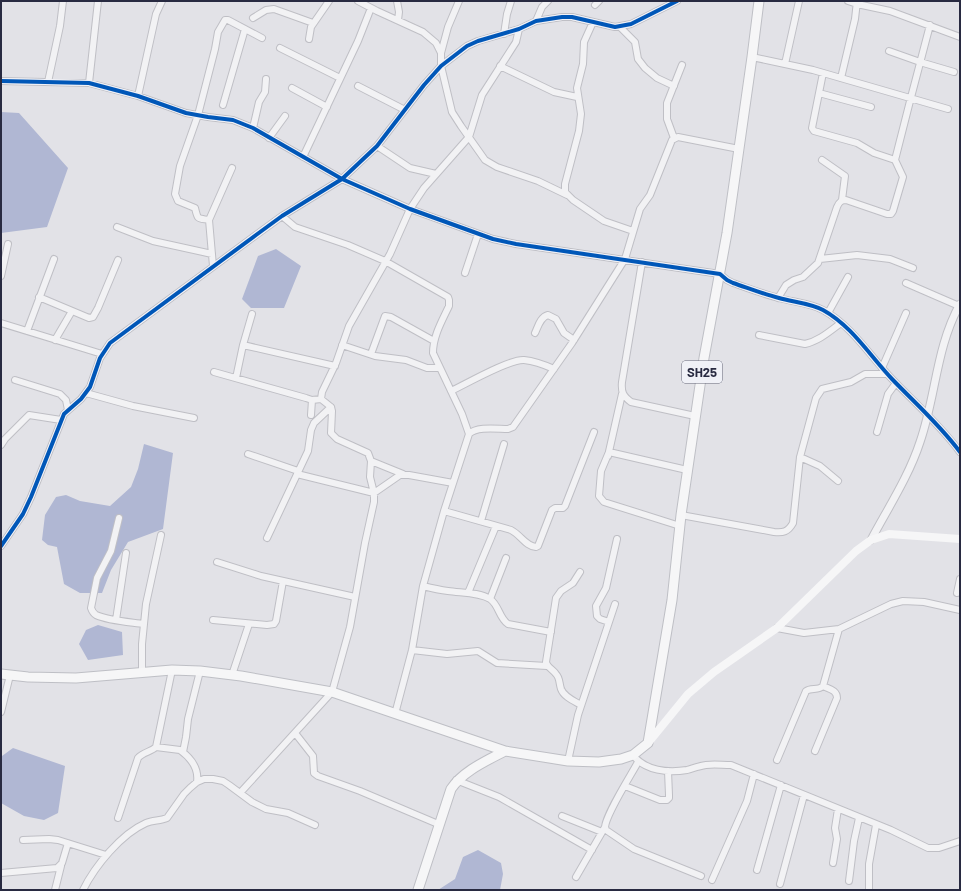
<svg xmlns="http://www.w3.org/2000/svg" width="961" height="891" font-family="Barlow,sans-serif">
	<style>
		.water { fill: #b0b7d3 }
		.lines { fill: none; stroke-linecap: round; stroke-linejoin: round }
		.minor-casing { stroke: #bfbfc5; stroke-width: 8 }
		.tertiary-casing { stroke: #bfbfc5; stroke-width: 9 }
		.primary-casing { stroke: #bebfc5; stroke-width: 11 }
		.minor { stroke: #f2f2f4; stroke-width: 6 }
		.tertiary { stroke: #f2f2f4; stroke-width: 7 }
		.secondary { stroke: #f6f6f7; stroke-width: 8 }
		.primary { stroke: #f6f6f7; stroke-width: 9 }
		.cycleway-casing { stroke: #f0f1f7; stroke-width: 6 }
		.cycleway { stroke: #0057b8; stroke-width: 4 }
		.labels { text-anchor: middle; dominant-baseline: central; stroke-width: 3; stroke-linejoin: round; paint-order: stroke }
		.shield { fill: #f0f1f7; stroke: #646678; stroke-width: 1 }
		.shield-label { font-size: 13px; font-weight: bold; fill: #282a41 }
	</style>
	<rect width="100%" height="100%" fill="#e2e2e7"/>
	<!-- water -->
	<path class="water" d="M1,112l18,1 49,55 -21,59 -46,6z
		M276,249l25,17 -17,42h-33l-9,-9 16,-43z
		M144,444l29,9 -10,76 -35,13 -17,28 -9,23h-22l-16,-9 -7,-37 -9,-2 -6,-5 3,-25 11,-18 10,-2 14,6 30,5 21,-19 7,-18z
		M98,625l24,7 1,23 -35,5 -9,-16 7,-14z
		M13,748l52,18 -7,47 -14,7 -20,-4 -23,-13 1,-47z
		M478,850l23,13 2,11 -3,16h-62l17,-11 8,-22z"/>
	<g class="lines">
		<defs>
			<path id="minor" d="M358,1l19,10 46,21 13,11 5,10v13l11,46 9,14 24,34 12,7 41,14 29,14
				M397,1l2,11 -1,8
				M848,1l9,3 33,7 70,26
				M595,5l4,-4
				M253,18l13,-8 8,-1 39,14
				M536,21l6,-14 6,-6
				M593,22l-9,20 -1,22 -6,24 4,26 -2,17 -14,53v8l8,8 31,21 29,10
				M620,27l15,15 3,17 7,9 12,10 17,8
				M504,34l3,-20 4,-13
				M309,39l2,-12 18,-26
				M280,48l60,30
				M889,51l31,11 34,10
				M441,53l7,-26 11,-26
				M752,57l61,13 135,39
				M785,64l14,-63
				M500,66l54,26 23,5
				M823,73l-11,55 2,3 43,12 17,10 21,7
				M841,78l14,-59 2,-18
				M1,81l88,2 49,13 48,17 22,4 25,3 20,8 89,51 68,30 83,30 23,5 204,30 7,6 6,3c15,5 30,11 46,15 14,4 31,5 44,12 29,16 47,46 69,69 23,24 48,46 68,73
				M48,82l12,-56 3,-25
				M89,83l9,-82
				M358,86l47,24
				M292,88l35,19
				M819,93l52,14
				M138,96l18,-82 6,-13
				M223,105l22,-76
				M253,128l6,-26 6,-10 1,-13
				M269,138l16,-22
				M674,138l-7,-19v-16l15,-38
				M377,146l33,22 26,6
				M303,157l55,-116 13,-33
				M822,160l23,16 -3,24
				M282,216l13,11 53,18 37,16 63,36 1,3v6c-7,15 -16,30 -16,47l29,61 7,20
				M209,220c-12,-2 -11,0 -14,-12l-17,-7 -3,-7 5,-28 18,-51 17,-66 3,-17 7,-12h3l34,18
				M117,227l36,14 59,13
				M820,259l37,-4 33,4 23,9
				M642,262l-20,120c-1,10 1,14 9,20l64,14
				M213,266l-4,-46 23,-52
				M465,273l13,-39
				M1,276l7,-32
				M906,283l53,23
				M39,297l50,21 4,-1 5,-9 20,-48
				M778,298l8,-13 8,-5 9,-3 15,-14 19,-56c2,-5 4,-7 9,-7l41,14h4l2,-3 10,-34 -8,-17 14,-55 21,-80
				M828,313l20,-36
				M1,323l101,31
				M27,331l27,-72
				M535,333c3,-6 5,-16 13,-18l8,4 8,14 10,7
				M759,335l46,9c14,-3 25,-13 36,-21
				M55,340l17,-29
				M243,345l92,21
				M342,345l33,11 31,4 21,8h12
				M371,354l14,-38 6,1 43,24
				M882,368l24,-55
				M214,372l92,26 6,2 9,-1
				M236,378l7,-33 9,-31
				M15,380l45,14 6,6 2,10
				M451,391c15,-7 58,-32 73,-31 10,1 21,5 30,9
				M86,393l47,13 61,12
				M311,415l1,-15
				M877,432l11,-38 8,-11
				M1,445l4,-6 24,-24 32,5
				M248,454l50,17
				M608,456l14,-62
				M800,457l20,9 18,15
				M371,461l32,13
				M297,474l77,19 26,-18h9l44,8
				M444,511l67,19c10,5 14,16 25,17l2,-1 14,-36 3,-2h8l2,-2 29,-74
				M681,515l93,17c9,1 14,0 19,-9l7,-66 16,-59 6,-9 29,-7 14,-8h22
				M119,518l-8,33 -14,27 -6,30c1,3 2,5 5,7 13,6 34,7 48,9
				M481,521l23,-77
				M680,526l-76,-24 -5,-6 2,-25 8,-19 78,18
				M267,538l41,-87 3,-21 3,-7 17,-16
				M1,546l22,-32 8,-17 33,-83 17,-15 9,-12 10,-29 10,-15 146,-108 26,-19 60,-37 35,-33 47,-61 17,-19 26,-20 11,-5 41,-12 17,-8 26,-4h10l43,10 16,-3 46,-23
				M217,562l44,14 94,21
				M580,572l-7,11 -12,8 -5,7 -10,64c1,5 6,7 10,12 4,4 3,9 5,15 3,8 13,12 20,16
				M423,586c8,2 17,4 25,5 13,2 31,1 42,8 9,6 9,19 18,25l43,8
				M468,593l28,-67
				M957,593l3,-14
				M490,599l16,-41
				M116,620l10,-67
				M213,620l54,5 7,-1 2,-3 7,-40
				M609,622l-9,-3 -3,-3 -1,-10 10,-18 11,-49
				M777,628l27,5 35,-4 52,-25 12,-3 21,1 36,8
				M412,650l35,4 31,-3 19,12 50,3
				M142,671v-27l4,-40 15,-69
				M232,675l17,-51
				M1,712l9,-37
				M395,714l17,-64 11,-64 21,-75 25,-77c8,-8 28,-5 39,-5l5,-2 59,-84 53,-84 15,-50 10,-14 22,-55 6,-3 61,12
				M295,733l18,23 1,17 4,3 42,15 78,33
				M156,747l24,3c11,8 19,18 17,32
				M815,751l22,-53c0,-8 -8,-9 -14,-12
				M183,752l3,-15 2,-18 12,-48
				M633,755c12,16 35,18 54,15 7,-2 12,-4 19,-5 8,-1 16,0 25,0l160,65 37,18h11l21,-7
				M777,760l29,-69c5,-4 12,0 17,-5l16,-57
				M568,761l10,-46 37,-111
				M638,762c-7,13 -32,52 -33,65l1,3 28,19 67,27
				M456,780l43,17 93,53
				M625,786l35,14h7l2,-2v-3l-1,-24
				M240,793l92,-101 18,-65 15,-84 9,-41v-9l-4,-16 1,-16 -3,-8 -31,-14 -6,-6 1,-22 -1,-4 -10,-8 1,-7 14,-29 13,-37 41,-72 20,-45 14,-21 45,-51 13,-42 34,-53 3,-13
				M562,816l40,16
				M118,818l20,-60c5,-6 13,-6 18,-11l16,-77
				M23,840l26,-1 9,1 48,15
				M833,863l4,-24 -2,-11 3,-19
				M757,870l24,-85
				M1,873l56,-5 5,-5 6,-20
				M576,877l29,-50
				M712,880l35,-79 7,-27
				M849,881l5,-40 5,-23
				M780,884l24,-89
				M55,890l6,-24
				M83,890c12,-24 38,-56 63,-67 7,-3 14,-2 21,-5l17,-24 6,-6 7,-6 7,-3h9l10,2 6,4 23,17 14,7 22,4 27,12
				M869,890v-26l7,-39"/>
			<path id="tertiary" d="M871,540c17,-32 38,-64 49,-98 16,-46 16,-95 40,-138"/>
			<path id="primary" d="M1,674l27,3 48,1 96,-8 28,1 41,5 91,16 173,59 63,10 31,1 22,-3 12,-4 15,-12 24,-143 9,-85 23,-157 23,-125 25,-176 7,-56
				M418,890l33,-101c12,-18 35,-28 54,-38"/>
		</defs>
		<!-- minor casing -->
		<use href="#minor" class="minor-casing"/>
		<!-- tertiary casing -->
		<use href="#tertiary" class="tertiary-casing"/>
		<!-- primary casing -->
		<use href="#primary" class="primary-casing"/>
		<!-- minor -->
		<use href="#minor" class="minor"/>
		<!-- tertiary -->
		<use href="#tertiary" class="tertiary"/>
		<!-- secondary -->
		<path class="secondary" d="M648,743l40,-49 26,-22 63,-44 79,-77 15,-11 18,-6 71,5"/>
		<!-- primary -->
		<use href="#primary" class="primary"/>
		<defs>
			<path id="cycleway" d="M1,81l88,2 49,13 48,17 22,4 25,3 20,8 89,51 68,30 83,30 23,5 204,30 7,6 6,3c15,5 30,11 46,15 14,4 31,5 44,12 29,16 47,46 69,69 23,24 48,46 68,73
				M1,546l22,-32 8,-17 33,-83 17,-15 9,-12 10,-29 10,-15 146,-108 26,-19 60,-37 35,-33 47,-61 17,-19 26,-20 11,-5 41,-12 17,-8 26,-4h10l43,10 16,-3 46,-23"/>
		</defs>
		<!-- cycleway casing -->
		<use href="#cycleway" class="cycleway-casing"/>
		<!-- cycleway -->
		<use href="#cycleway" class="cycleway"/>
	</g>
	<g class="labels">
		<!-- shield labels -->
		<rect class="shield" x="682" y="361" width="40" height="22" rx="3"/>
		<g class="shield-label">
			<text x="702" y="372">SH25</text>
		</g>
	</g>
	<!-- border -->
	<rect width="961" height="891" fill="none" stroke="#282a41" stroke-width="4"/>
</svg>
